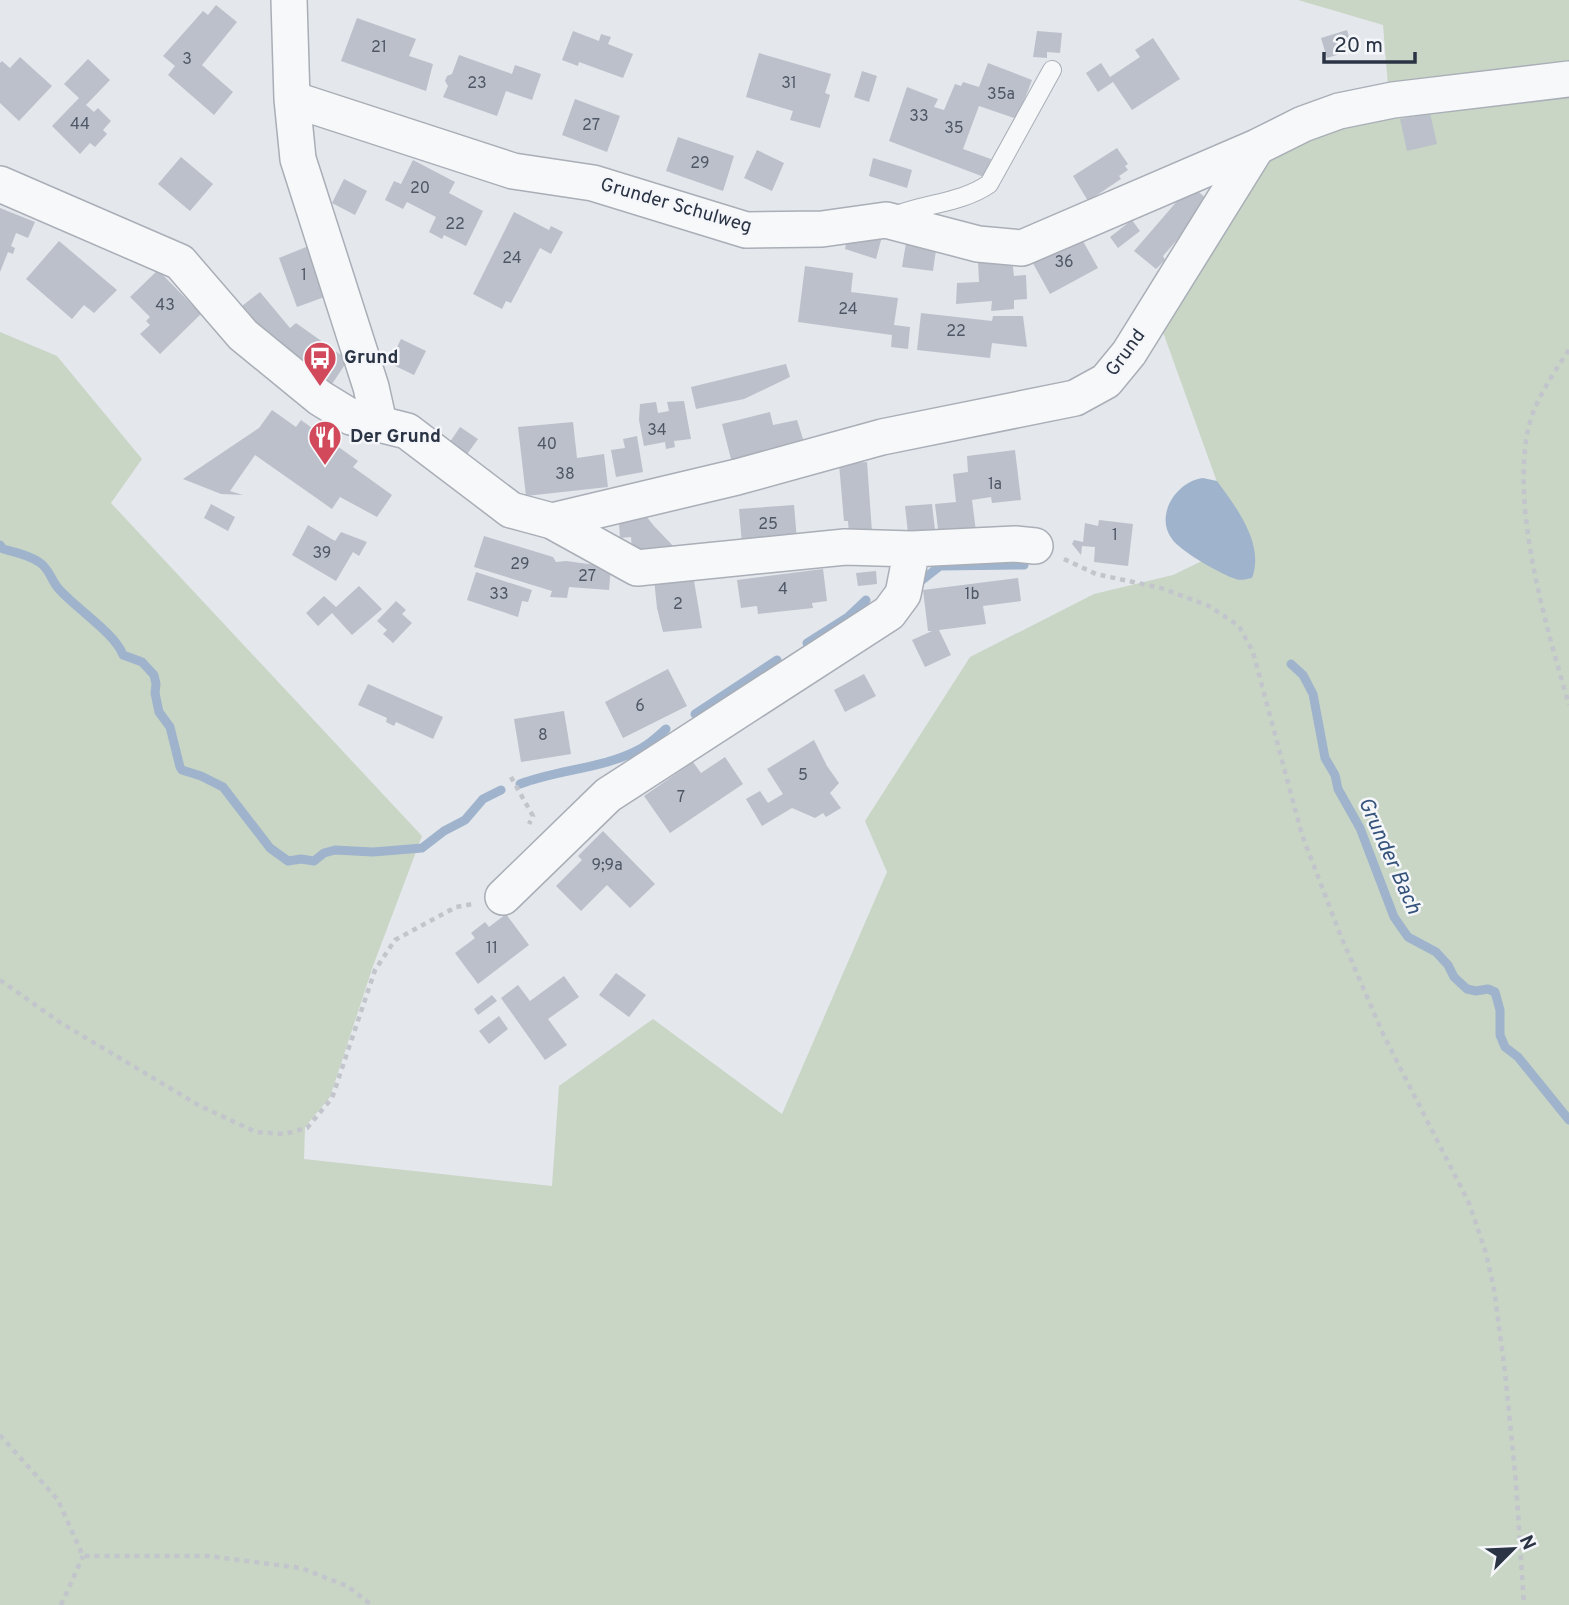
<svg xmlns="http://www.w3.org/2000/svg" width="1569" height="1605" font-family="Overpass,sans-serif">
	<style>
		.green { fill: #c9d6c5 }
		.water { fill: #9fb4cc }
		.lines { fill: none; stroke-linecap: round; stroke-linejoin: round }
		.stream { stroke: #9fb4cc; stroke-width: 9 }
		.building { fill: #bbc0ca }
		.lane-casing { stroke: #a9aeb7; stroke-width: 20 }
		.street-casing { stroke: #a9aeb7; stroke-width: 38 }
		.path { stroke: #c2c5cb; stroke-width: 4.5; stroke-dasharray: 5 5; stroke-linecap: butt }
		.lane { stroke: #f7f8fa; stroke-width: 18 }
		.street { stroke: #f7f8fa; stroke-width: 35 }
		.labels { text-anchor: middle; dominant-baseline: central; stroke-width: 5; stroke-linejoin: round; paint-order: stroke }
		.number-label { font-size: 16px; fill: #4f5766 }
		.street-label { font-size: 19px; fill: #2b3445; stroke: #f4f6f9 }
		.poi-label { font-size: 19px; font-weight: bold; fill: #2b3445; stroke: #f4f6f9; text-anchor: start }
		.water-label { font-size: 21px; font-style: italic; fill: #34527a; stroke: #f4f6f9 }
	</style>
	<rect width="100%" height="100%" fill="#e4e7ec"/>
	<!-- green -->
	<path class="green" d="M1298,0h271v62l-181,24 -5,-61z
		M1569,95v1510h-1569v-1273l57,24 85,103 -31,44 311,333 -49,130 -43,131 -25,30 -1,32 248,27 7,-100 94,-67 129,95 105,-242 -22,-51 105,-164 124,-63 79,-19 66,-32 -80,-222 97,-160 46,-22 90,-23z"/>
	<!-- water -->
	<path class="water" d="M1203,478l14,3c19,26 48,63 35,97 -5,1 -12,3 -16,1 -14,-4 -56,-28 -64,-40 -18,-24 5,-58 31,-61z"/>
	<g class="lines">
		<!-- stream -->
		<path class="stream" d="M0,545l3,4c12,3 26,6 36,13 10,6 12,18 19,26 17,20 57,45 65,67l19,7 12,13 2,9 -1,9 4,19 11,15 10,40 2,3 19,6 22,11 47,61 18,13 13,-2 13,2 10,-8 11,-3 38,2 49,-4 22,-17 21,-11 18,-21 18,-9
			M917,584l23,-18 84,-1
			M807,643l41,-26 18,-17
			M1291,664l12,11 10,19 12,64 10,17 3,14 22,39 34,89 14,20 28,15 12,13 6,12 13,12 9,2 12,-2 7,3 5,18v25l5,12 13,10 51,63
			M695,714l82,-54
			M520,784c39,-15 83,-15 120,-35 10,-5 18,-13 26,-20"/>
	</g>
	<!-- building -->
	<path class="building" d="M216,5l21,17 -35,43 31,27 -19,23 -46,-40 7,-9 -12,-10 40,-45 5,4z
		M357,18l59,21 -7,17 24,8 -7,27 -85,-30z
		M1347,30l6,20 -26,8 -6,-20z
		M573,31l26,10 2,-7 10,3 -3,7 25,10 -10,24 -44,-16 -1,4 -16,-6z
		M1037,31l25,2 -2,20 -13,-1v6l-14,-1z
		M1153,38l27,41 -48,31 -19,-28 -15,10 -12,-19 15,-10 9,14 30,-20 -5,-7z
		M759,53l72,21 -6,19 5,2 -10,33 -30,-8 3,-9 -47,-14z
		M459,55l53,19 3,-9 26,9 -9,26 -26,-9 -9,25 -54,-19 5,-11 -3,-5 2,-5 5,-2z
		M20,57l32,29 -33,35 -19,-18v-40l2,-2 8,7z
		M88,59l22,21 -24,25 8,7 4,-4 13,13 -8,9 4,4 -12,13 -5,-4 -10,11 -28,-28 27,-28 -15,-14z
		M988,63l44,17 -15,39 -38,-13 -16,43 28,10 -7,18 -95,-36 18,-54 31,12 -4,8 10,3 11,-26 6,2 2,-4 16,5z
		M862,71l15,5 -8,26 -15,-5z
		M575,99l45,17 -13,36 -45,-17z
		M1430,113l7,31 -30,7 -7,-32z
		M678,137l56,19 -11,35 -57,-20z
		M1117,148l11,16 -3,2 3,4 -9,6 2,3 -33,22 -15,-25z
		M757,150l27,13 -12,28 -28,-13z
		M181,157l32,27 -23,27 -32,-27z
		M873,158l39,12 -5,18 -38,-12z
		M413,160l42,22 -6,11 34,18 -17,35 -22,-11 -2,4 -13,-7 7,-15 -29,-15 -4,7 -18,-9 9,-19 7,3z
		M344,179l23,12 -12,24 -23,-12z
		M1191,185l19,17 -47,54 2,4 -9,9 -22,-18z
		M0,208l35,14 -7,16 -12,-5 -5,13 4,2 -2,6 -5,-2 -8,20z
		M514,212l35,18 2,-4 12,6 -12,22 -11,-6 -29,55 -5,-2 -4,8 -29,-15z
		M1132,220l8,11 -22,17 -8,-11z
		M884,229l-8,30 -31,-10 4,-18z
		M1078,232l20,36 -48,26 -20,-36z
		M907,237l29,13 -3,21 -31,-4z
		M59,241l58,49 -23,23 -10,-8 -12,14 -46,-40z
		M311,245l19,50 -33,12 -18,-49z
		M1012,259l2,17 12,-1 1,24 -13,1v9l-23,2 1,-10 -36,3 1,-21 22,-1 -1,-21z
		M805,266l48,7 -2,19 47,6 -4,27 16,2 -2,22 -17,-2 1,-12 -94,-13z
		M158,270l43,44 -41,40 -20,-20 10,-9 -4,-4 4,-4 -20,-20z
		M260,292l30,36 6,-5 52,37 -18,27 -82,-69 3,-2 -9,-10z
		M921,313l71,8 1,-5h30l4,31 -35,-4 -2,15 -73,-8z
		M401,339l25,12 -12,24 -25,-12z
		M786,364l4,13 -46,22 -48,10 -5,-22z
		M684,401l7,38 -17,2 1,6 -9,2 -1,-7 -21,4 -5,-26 1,-16 16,-2 2,11 11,-2 -2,-9z
		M272,410l24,17 5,-7 57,41 -5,6 39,28 -15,22 -37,-20 -8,12 -77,-54 -25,36 13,4 -22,-1 -38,-15 76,-51z
		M770,412l3,13 24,-5 7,22 -72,21 -10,-39z
		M573,422l4,36 27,-4 4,33 -82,9 -8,-69z
		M460,427l18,12 -13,18 -17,-12z
		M637,436l6,36 -27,5 -5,-27 14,-2 -2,-9z
		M1015,450l6,50 -29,3 -1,-6 -19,3 4,32 -37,5 -4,-33 21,-2 -3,-28 15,-2 -1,-16z
		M867,462l5,70 -23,1 -1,-12h-4l-5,-57z
		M211,504l24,13 -7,14 -24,-13z
		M932,504l3,26 -27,3 -3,-27z
		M794,505l3,35 -55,4 -3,-35z
		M646,516l8,10 24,25 -30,4 -1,-6 -15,1 -1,-13 -11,1 -1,-15z
		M1099,520l34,4 -5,42 -34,-4 1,-15 -13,-1 -1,9 -9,-11 2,-4 9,2 2,-19 13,3z
		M308,525l27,16 6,-9 26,10 -8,14 -6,-4 -17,29 -44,-26z
		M484,536l69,21 3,5 10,-1 45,6 -2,23 -40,-3 -2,11 -17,-1 2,-6 -78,-24z
		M823,569l4,32 -15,2 1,5 -55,6 -1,-8 -16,2 -4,-28z
		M876,571l1,13 -19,2 -2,-13z
		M476,572l56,18 -4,12 -6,-1 -4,16 -51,-17z
		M693,575l9,53 -39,4 -6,-24 -3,-29z
		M1018,578l3,23 -38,5 3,18 -47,6 12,25 -26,12 -13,-27 20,-9h-4l-5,-41z
		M359,586l23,23 -30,26 -20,-22 -14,13 -12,-13 18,-17 12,11z
		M396,601l10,9 -4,4 10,9 -19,20 -10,-9 4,-4 -10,-9z
		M668,669l19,37 -64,32 -18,-36z
		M864,674l12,22 -31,16 -11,-22z
		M368,684l75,33 -10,22 -37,-17 -2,4 -8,-4 1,-4 -29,-13z
		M564,711l7,43 -50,8 -7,-43z
		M814,740l13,26 12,17 -9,10 11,15 -15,9 -3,-4 -8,5 -23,-10 -30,18 -16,-27 14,-8 8,12 15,-9 -16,-25z
		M725,757l18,27 -73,49 -26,-37 49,-34 8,11z
		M603,831l52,53 -25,24 -23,-23 -26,26 -25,-25 26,-26 -4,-4z
		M506,914l23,31 -51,39 -23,-31 20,-15 -4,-5 14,-11 4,5z
		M616,973l30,22 -17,22 -30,-22z
		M564,976l15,21 -31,22 19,26 -22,15 -44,-62 17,-13 12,16z
		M492,995l5,6 -19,14 -4,-6z
		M499,1016l9,13 -19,15 -10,-13z"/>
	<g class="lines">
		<defs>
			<path id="lane" d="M889,218c34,-15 71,-14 100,-34l63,-114"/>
			<path id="street" d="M289,0l3,99 6,60 73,228 8,36
				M292,99l221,72 80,12 153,47 76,-1 64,-9 92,24 44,4 235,-101 46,-23 36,-13 54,-11 176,-21
				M0,184l180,78 63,73 77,63 31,19 56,14 104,79 41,11 85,47 208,-21 67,2 103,-5 20,2
				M552,521l185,-44 145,-40 193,-39 31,-17 23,-28 128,-206
				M503,897l105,-102 281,-182 14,-19 9,-45"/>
		</defs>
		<!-- lane casing -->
		<use href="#lane" class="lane-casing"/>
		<!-- street casing -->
		<use href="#street" class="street-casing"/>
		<!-- path -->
		<path class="path" d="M1569,350c-13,19 -26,39 -35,60 -30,78 12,216 35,295
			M1064,559l32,15 65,14 48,18 30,20 14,26 49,183 40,104 42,97 85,167 17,50 8,36 11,83 11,111 8,122
			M511,777l22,39 -4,8
			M0,980l61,43 139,83 56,26 28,2 23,-6 25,-30 43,-128 20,-30 61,-33 17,-3
			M0,1435l58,65 25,56h125l93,12 46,18 25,19
			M61,1605l22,-49"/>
		<!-- lane -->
		<use href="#lane" class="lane"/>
		<!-- street -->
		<use href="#street" class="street"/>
	</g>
	<!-- icons -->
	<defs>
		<symbol id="bus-pin" viewBox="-11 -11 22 30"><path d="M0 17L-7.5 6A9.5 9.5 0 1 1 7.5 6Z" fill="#d1495b" stroke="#f4f6f9"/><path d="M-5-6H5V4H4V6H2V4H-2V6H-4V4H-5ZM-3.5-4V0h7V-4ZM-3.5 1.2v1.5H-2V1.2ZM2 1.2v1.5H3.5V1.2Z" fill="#fff"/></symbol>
		<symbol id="restaurant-pin" viewBox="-11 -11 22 30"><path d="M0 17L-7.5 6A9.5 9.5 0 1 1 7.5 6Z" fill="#d1495b" stroke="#f4f6f9"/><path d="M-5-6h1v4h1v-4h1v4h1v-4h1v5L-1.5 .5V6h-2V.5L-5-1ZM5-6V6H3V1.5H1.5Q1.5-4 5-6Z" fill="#fff"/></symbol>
	</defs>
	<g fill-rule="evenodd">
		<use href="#bus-pin" x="301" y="339" width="38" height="52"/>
		<use href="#restaurant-pin" x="306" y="418" width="38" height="52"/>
	</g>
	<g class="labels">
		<!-- number labels -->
		<g class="number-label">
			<text x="379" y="48">21</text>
			<text x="187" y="60">3</text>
			<text x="477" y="84">23</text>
			<text x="789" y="84">31</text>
			<text x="1001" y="95">35a</text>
			<text x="919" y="117">33</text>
			<text x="80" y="125">44</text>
			<text x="591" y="126">27</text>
			<text x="954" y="129">35</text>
			<text x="700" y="164">29</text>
			<text x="420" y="189">20</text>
			<text x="455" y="225">22</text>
			<text x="512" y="259">24</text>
			<text x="1064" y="263">36</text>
			<text x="304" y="276">1</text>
			<text x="165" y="306">43</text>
			<text x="848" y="310">24</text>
			<text x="956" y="332">22</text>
			<text x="657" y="431">34</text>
			<text x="547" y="445">40</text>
			<text x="565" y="475">38</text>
			<text x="995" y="485">1a</text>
			<text x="768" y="525">25</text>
			<text x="1115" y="536">1</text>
			<text x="322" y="554">39</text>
			<text x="520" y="565">29</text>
			<text x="587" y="577">27</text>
			<text x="783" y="590">4</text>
			<text x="499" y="595">33</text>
			<text x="972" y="595">1b</text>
			<text x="678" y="605">2</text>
			<text x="640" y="707">6</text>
			<text x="543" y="736">8</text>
			<text x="803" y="776">5</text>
			<text x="681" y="798">7</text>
			<text x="607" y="866">9;9a</text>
			<text x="492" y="949">11</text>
		</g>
		<!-- street labels -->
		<g class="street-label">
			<text transform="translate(676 206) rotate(16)">Grunder Schulweg</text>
			<text transform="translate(1126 353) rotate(-54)">Grund</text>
		</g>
		<!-- poi labels -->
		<g class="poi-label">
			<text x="344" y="358">Grund</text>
			<text x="350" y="437">Der Grund</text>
		</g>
		<!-- water labels -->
		<g class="water-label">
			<text transform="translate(1389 856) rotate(66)">Grunder Bach</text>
		</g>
	</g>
	<!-- north arrow -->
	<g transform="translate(1513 1549) rotate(66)" stroke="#f4f6f9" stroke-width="5" paint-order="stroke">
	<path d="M0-5L12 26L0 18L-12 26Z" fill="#2b3445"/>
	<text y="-10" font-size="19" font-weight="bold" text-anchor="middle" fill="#2b3445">N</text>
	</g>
	<!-- scale -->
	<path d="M1324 52v10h91v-10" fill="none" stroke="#2b3445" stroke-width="3.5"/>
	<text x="1334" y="52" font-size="21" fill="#2b3445" stroke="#f4f6f9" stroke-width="5" paint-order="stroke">20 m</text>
</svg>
